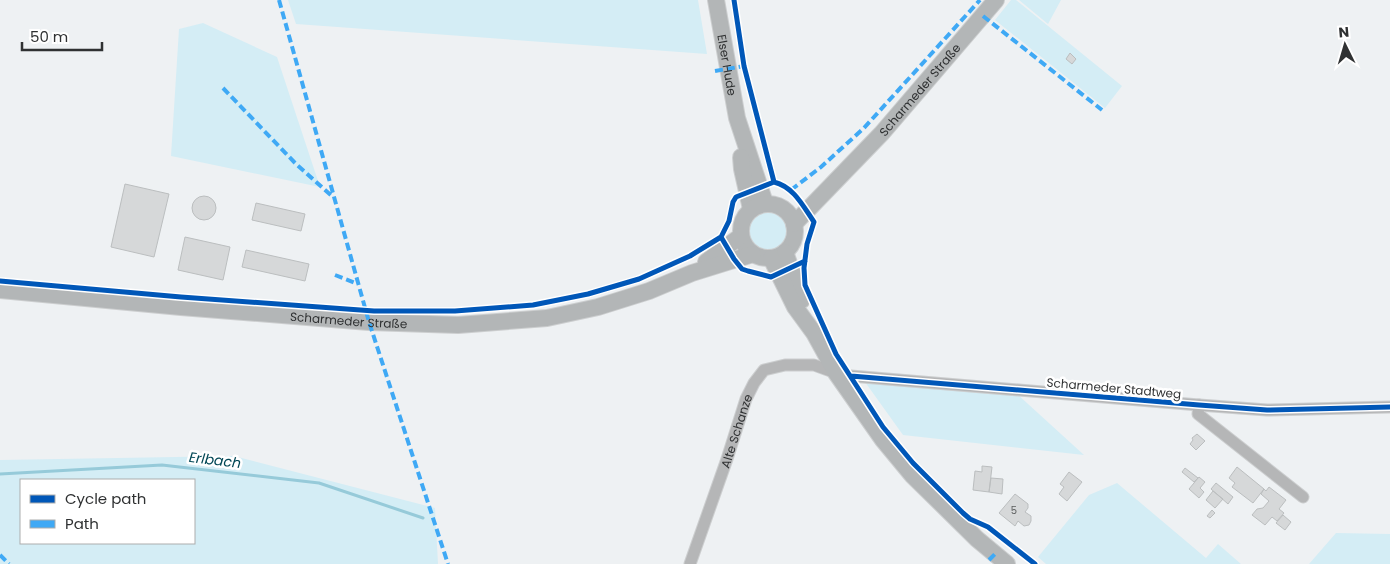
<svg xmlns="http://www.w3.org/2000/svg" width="1390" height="564" font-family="Poppins,sans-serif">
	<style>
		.green { fill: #d4edf5; fill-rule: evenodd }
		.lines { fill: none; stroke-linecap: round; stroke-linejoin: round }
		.stream { stroke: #96cad9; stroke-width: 3 }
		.building { fill: #d6d8d9; stroke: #bbbebf }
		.street-casing { stroke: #cccecf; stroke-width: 13 }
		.secondary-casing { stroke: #cccecf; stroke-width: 18 }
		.street { stroke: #b5b6b7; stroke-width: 11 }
		.secondary { stroke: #b3b6b7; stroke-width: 16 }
		.quiet { stroke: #3fa9f5; stroke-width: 4; stroke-dasharray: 8 4; stroke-linecap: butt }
		.cycleway-casing { stroke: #fff; stroke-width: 8 }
		.cycleway { stroke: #0057b8; stroke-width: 5 }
		.labels { text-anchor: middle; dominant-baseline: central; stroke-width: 5; stroke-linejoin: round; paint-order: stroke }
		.number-label { font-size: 10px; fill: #5a5c5c }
		.street-label { font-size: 12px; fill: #2f3132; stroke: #fff }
		.water-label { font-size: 14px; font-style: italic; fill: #024755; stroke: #fff }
	</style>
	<rect width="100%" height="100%" fill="#eef1f3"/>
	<!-- green -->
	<path class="green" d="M288,0h410l9,54 -411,-30z
		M1011,0h5l106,86 -17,22 -110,-88z
		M1019,0h42l-13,24z
		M203,23l74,34 43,130 -149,-31 8,-127z
		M748 231a20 20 0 1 1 40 0a20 20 0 1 1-40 0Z
		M865,382l151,11 68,62 -181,-20z
		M234,456l201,52 3,56h-438v-104zM21,480h173v63h-173z
		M1117,483l89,75 12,-14 23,20h-195l-8,-7 51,-62z
		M1336,533l54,1v30h-81z"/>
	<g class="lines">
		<!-- stream -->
		<path class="stream" d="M0,474l162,-9 157,18 104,35"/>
	</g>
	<!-- building -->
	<path class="building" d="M1070,53l6,6 -4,5 -6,-5z
		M125,184l44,10 -15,63 -43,-10z
		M192 208a12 12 0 1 1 24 0a12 12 0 1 1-24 0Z
		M256,203l49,11 -4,17 -49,-11z
		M185,237l45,10 -7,33 -45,-10z
		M246,250l63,14 -4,17 -63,-14z
		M1197,434l8,7 -9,9 -6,-6 3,-4 -1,-2z
		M982,466l10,1 -3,25 -16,-2 2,-19 7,1z
		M1237,467l27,22 -11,14 -21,-16 3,-4 -6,-5z
		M1185,468l13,10 -4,4 -12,-10z
		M1069,472l13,10 -15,19 -8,-7 5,-7 -4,-3z
		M1199,477l6,5 -5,6 4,4 -5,6 -10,-9z
		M991,478l12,1 -1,15 -13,-2z
		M1216,483l17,14 -5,7 -17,-15z
		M1269,487l17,13 -7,9 5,4 -7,8 -5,-4 -7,8 -13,-10 5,-6 6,-1 6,-7 -8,-7 3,-5 2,2z
		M1213,491l10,8 -8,9 -9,-8z
		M1015,494l13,10v4l-3,4 6,4v5l-2,4 -5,1 -6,-5 -3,5 -16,-13z
		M1212,510l3,3 -5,5 -3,-2z
		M1283,515l8,7 -6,8 -9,-7z"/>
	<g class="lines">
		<defs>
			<g id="street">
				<path d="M1199,405l-1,9 105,83"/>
				<path id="s1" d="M690,564l37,-105 19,-60 8,-16 10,-13 21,-5h29l22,8 15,3 348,29 68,5 123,-3"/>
			</g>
			<g id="secondary">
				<path id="s2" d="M716,0l21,118 28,85"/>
				<path d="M741,157l1,12 9,40"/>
				<circle cx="768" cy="231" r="27"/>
				<path id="s3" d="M794,224l88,-91 114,-133"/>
				<path d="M785,252l17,48"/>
				<path d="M771,258l24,49 19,26 22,40 47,67 29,35 65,64 30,25"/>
				<path d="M706,262l35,-26"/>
				<path id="s4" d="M0,290l181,17 188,15 89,3 89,-7 51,-11 51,-16 43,-18 61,-19"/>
			</g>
		</defs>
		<!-- street casing -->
		<use href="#street" class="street-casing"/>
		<!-- secondary casing -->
		<use href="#secondary" class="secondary-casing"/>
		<!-- street -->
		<use href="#street" class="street"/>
		<!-- secondary -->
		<use href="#secondary" class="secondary"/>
		<!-- quiet -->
		<path class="quiet" d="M279,0l90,322 79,242
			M983,16l119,94
			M715,71l29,-5
			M223,88l73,76 38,34
			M791,190l30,-23 43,-39 116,-128
			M335,275l23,9
			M0,555l9,9
			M989,560l6,-6"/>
		<defs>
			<path id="cycleway" d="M734,0l10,66 30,116
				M721,237l13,22 8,10 6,2 23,6 34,-16
				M0,281l181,16 193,14h81l78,-6 55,-11 51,-15 51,-23 31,-19 8,-16 4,-19 3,-5 38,-15c20,5 29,24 40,40l-7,22 -3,24 1,17 31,69 47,73 30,36 50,50 7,6 18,8 47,37
				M851,376l348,29 68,5 123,-3"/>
		</defs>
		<!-- cycleway casing -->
		<use href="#cycleway" class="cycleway-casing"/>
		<!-- cycleway -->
		<use href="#cycleway" class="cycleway"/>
	</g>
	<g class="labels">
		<!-- number labels -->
		<g class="number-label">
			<text x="1014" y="510">5</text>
		</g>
		<!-- street labels -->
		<g class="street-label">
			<text stroke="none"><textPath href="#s2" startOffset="66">Elser Hude</textPath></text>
			<text stroke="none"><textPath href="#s3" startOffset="184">Scharmeder Straße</textPath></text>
			<text stroke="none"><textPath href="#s4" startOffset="350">Scharmeder Straße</textPath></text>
			<text transform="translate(1114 388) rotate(5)">Scharmeder Stadtweg</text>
			<text stroke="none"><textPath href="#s1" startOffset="141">Alte Schanze</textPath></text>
		</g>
		<!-- water labels -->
		<g class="water-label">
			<text transform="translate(215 460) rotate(7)">Erlbach</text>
		</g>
	</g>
	<!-- legend -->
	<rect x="20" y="479" width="175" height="65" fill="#ffffff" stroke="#acadad"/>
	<rect x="30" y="495" width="25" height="8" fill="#0057b8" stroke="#acadad"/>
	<text x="65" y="504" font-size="15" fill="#2f3132">Cycle path</text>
	<rect x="30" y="520" width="25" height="8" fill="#3fa9f5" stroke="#acadad"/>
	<text x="65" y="529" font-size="15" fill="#2f3132">Path</text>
	<!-- north arrow -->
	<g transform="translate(1345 45) rotate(355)" stroke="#ffffff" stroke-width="4" paint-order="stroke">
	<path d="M0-4L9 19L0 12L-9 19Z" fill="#2f3132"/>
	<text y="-8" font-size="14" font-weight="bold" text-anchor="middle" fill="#2f3132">N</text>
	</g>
	<!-- scale -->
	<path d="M22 42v8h80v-8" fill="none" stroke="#2f3132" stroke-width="2.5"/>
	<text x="30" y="42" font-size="15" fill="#2f3132" stroke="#ffffff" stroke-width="4" paint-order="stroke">50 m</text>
</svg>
